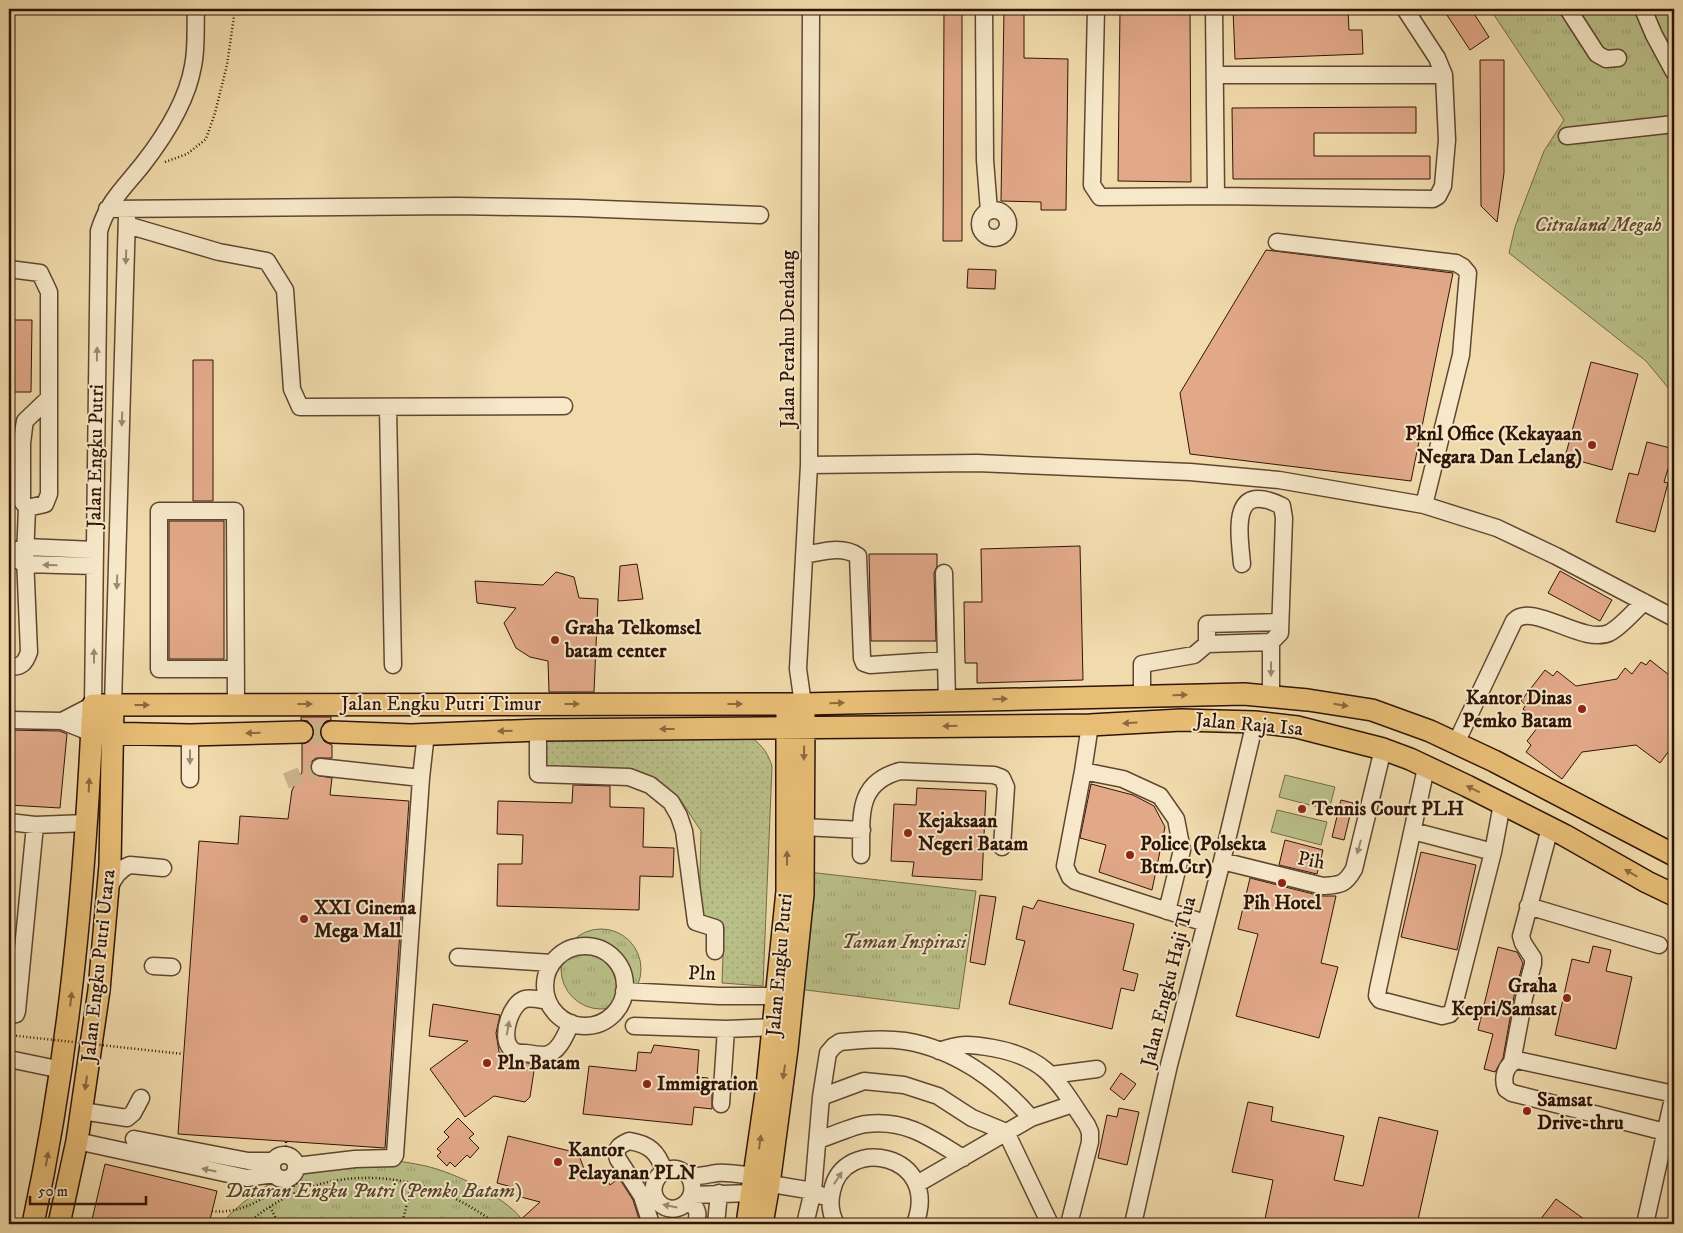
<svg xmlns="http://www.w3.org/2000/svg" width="1683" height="1233" font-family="'IM FELL DW Pica',serif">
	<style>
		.grass { fill: url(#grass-dots); stroke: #746a48 }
		.park { fill: url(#park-tufts); stroke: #746a48 }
		.garden { fill: #bac089; stroke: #746a48 }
		.building { fill: #e2a989; stroke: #2f1408 }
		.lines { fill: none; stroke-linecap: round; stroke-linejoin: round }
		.minor-tunnel { stroke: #cab38b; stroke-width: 16; stroke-dasharray: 16 8; stroke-linecap: butt }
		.major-tunnel { stroke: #cab38b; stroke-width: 21; stroke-dasharray: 21 11; stroke-linecap: butt }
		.minor-casing { stroke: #604631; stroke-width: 19 }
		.major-casing { stroke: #2f1408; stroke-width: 24 }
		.path { stroke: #2f1408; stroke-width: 2.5; stroke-dasharray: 1 2.5; stroke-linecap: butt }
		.minor { stroke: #f6e8c9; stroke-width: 16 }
		.major { stroke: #e8be76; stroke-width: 21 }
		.path-bridge { stroke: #2f1408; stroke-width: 2.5; stroke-dasharray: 1 2.5; stroke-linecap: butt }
		.oneway { fill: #9c8972 }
		.oneway2 { fill: #8c693f }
		.poi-dot { fill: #8f2418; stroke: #f6e8c9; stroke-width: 2 }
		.labels { text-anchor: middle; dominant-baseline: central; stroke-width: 4; stroke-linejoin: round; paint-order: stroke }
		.park-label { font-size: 20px; font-style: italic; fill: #59482f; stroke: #f6e8c9 }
		.street-label { font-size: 20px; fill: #2f1408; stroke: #f6e8c9 }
		.poi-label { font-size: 20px; font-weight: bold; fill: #2f1408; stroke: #f6e8c9; text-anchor: start }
	</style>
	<defs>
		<pattern id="grass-dots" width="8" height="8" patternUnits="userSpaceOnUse" patternTransform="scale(1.25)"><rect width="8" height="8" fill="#bac089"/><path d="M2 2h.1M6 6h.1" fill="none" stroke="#a0a475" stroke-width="1.8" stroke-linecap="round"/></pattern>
		<pattern id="park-tufts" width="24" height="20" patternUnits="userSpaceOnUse" patternTransform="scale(1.25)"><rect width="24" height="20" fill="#bac089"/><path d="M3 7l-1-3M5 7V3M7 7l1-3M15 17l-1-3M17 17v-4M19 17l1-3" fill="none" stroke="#a0a475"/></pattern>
	</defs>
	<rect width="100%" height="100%" fill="#f1dbac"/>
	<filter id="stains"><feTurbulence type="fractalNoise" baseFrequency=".004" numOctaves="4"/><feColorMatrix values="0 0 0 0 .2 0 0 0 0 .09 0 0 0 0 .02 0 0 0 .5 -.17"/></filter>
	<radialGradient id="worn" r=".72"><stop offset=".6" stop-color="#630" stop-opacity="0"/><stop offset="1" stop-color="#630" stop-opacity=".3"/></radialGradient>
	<!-- grass -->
	<path class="grass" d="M542,734h204c15,10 20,15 26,32l-9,220 -41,-3 2,-56 -25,-4 2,-92 -21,-32 -24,-16 -112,-16z"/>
	<!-- park -->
	<path class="park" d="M1490,9h184v386l-28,-34 -137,-108 6,-26 29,-76 20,-31z
		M808,872l168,19 -17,118 -161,-20z
		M561 969a40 40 0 1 1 80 0a40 40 0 1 1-80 0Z
		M384,1159c14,2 28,4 42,7 29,7 84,32 99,58h-304c18,-21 51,-46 79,-53 26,-6 57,-8 84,-12z"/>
	<!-- garden -->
	<path class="garden" d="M1285,775l50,12 -6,23 -50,-13z
		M1277,810l50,12 -6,23 -50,-13z"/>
	<!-- building -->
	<path class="building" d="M944,9h18v232h-19z
		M1004,9h20v49l44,1 -2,151h-25v-8l-40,-1z
		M1120,9h70l1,173 -73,-1z
		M1233,9h115l1,21h13l1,24 -128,5z
		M1443,9h28l18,28 -19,13z
		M1480,60h24v113l-7,49 -16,-16z
		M1416,107v26h-102v23h116v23h-197l-1,-71z
		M1266,250l187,23 -42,208 -221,-27 -10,-61z
		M968,269l28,1 -1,19 -28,-1z
		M9,320h23l-1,72h-22z
		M193,360h20v141h-20z
		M1591,362l47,12 -26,96 -47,-13z
		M1647,442l27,7 -10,33 4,1 -13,49 -39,-10 13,-49 9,2z
		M169,521h55v138h-55z
		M1080,546l3,134 -106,3v-20h-12l-1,-61h18l-1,-53z
		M869,554h68v12l-3,7 2,68h-65z
		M637,564l6,35 -25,2 2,-35z
		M1560,571l52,29 -12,21 -52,-28z
		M556,572l18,5 5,21 19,1 -4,93h-45l-1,-31 -18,-4 -14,-9 -12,-25 12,-15 -39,-5 -2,-22 68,4z
		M1650,660l24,19v20l-5,8 5,4v33l-14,19 -24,-18 -54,7 -20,27 -36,-27 5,-7 -4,-4 14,-18 -18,-14 3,-4 -5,-4 24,-31 8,6 4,-5 19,15 41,-7 8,-11 7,6 9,-12 5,3z
		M301,717h30v3l-5,1 -4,4 -2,7 1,6 4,4 7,3v13h-16l-4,3 -2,5 1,5 4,4 17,3 -2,17 79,6 -24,347 -207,-14 21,-293 39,3 2,-28 48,3 4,-29 10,-18v-28l7,-2 4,-4 1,-6 -2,-7 -4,-4 -7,-1z
		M9,730l51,1 7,3 -7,74 -51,-3z
		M1091,784l42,11 21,11 11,21 -13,63 -53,-18 7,-27 -26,-7z
		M573,785l37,1v21l34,1 -1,39 31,1 -1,29 -33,-1 -1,34 -142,-4 1,-42h24l1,-29 -26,-1 1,-33 74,2z
		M917,788l69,3 -4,89 -70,-4 2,-14 -23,-1 3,-57 22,1z
		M1341,800l12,3 -9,37 -12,-3z
		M1285,840l38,10 -6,24 -38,-9z
		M1421,852l55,13 -19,85 -56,-13z
		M1250,878l71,18h15l-15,67 17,4 -19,71 -83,-22 22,-82 -20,-5z
		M980,895l16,2 -11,68 -15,-3z
		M1038,900l96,24 -11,46 15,4 -4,17 -13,-3 -9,41 -103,-25 16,-63 -9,-2 7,-33 10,3z
		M1593,946l18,4 -5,21 26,6 -16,72 -61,-14 17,-76 17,4z
		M1498,947l19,5 6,11 -9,33 -11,62 -8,14 -11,-3 9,-35 -15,-4z
		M433,1004l67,11 -4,18 3,19 14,9 22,3 -5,33 -5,5 -31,-6 -29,21 -35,-48 38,-28 -39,-5z
		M654,1045l45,5 -2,27 11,1 -2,13 6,1v17l-18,-2 -2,18 -109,-11 6,-48 47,5 2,-19 13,1z
		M1121,1073l15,11 -12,16 -14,-11z
		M1248,1102l25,5 -2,14 73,15 -10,44 29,6 16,-69 59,14 -21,93h-153l9,-44 -41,-8z
		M1119,1108l20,4 -12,53 -29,-7 9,-43 10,2z
		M458,1118l16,16 -5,4 10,10 -9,10 -3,-3 -12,12 -5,-5 -3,4 -10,-10 4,-4 -4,-3 12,-12 -5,-5z
		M508,1136l70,17 10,26 15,-9 7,15 9,-7 14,22 7,22 -4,2h-120l24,-22 -23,-6 2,-7 -22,-6z
		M105,1164l112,27 -8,33h-118z
		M1556,1199l35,25h-54z"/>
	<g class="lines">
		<!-- minor-tunnel -->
		<path class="minor-tunnel" d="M286,781l34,-14"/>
		<!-- major-tunnel -->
		<path class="major-tunnel" d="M302,732h30"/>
		<defs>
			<path id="minor" d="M984,9l1,151 4,51
				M1096,9l-4,176 8,12 116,-1 217,3 5,-3 5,-10 4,-46 -3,-65 -7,-17 -32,-49
				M1214,9l2,187
				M1568,9l29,45 9,5 12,-1
				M1643,9l11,26 20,37
				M1215,75h229
				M1567,136l107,-12
				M107,209l350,-3 121,2 182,7
				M980 224a14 14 0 1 1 28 0a14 14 0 1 1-28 0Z
				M127,225l92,27 48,9 18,29 7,99 8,18 264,-1
				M1277,242l179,21 7,4 5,6 -7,82 -37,150
				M9,269l31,4 9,19v202l-4,10 -18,4
				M388,408l5,257
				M809,465l168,-2 213,9 89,8 145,25 73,23 59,28 118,62
				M15,551l10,-4 70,3
				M9,555l16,9 69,2
				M804,555c18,-3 38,-10 54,1l4,102 2,5 6,2 76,-5
				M944,573l3,128
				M1271,642v55
				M1207,644v-20l73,-2
				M9,667c12,0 16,-3 20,-15l-4,-95 2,-49 -5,-7v-58l2,-16 1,-6 24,-23
				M236,669h-77v-158h76l1,193
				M1142,696v-32l52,-9 13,-11 64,-2 9,-9 4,-115 -2,-12c-52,-26 -43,25 -40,58
				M803,704l-5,-35 11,-204 2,-456
				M113,705l14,-490
				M9,720l53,1 30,12
				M62,721l31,-16 6,-474c9,-30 25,-43 44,-67 21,-27 44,-63 50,-98 4,-18 2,-39 3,-57
				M1090,725l-7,46 -18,95 5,11 5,4 130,42
				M538,730v44l91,3 21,8 21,17 8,14 5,15 12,91 19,6v23
				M190,735v44
				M1456,743l58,-122c18,-20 68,24 95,12 11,-5 25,-22 35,-31
				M320,767l101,11
				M1426,768l-48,221 -1,7 3,4 62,16 8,-2 3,-5 40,-157 9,-48
				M1083,771l40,8 37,17 16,23 6,31 -15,61
				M9,822l26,3 52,-2
				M803,827l59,3
				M1413,831l80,21
				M861,855c1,-37 -6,-72 39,-84l94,4 8,3 4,9 -4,60
				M1222,861l101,25c17,-1 22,-1 31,-17l29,-120
				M109,888c5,-10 10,-19 21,-23l33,3
				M1528,906l131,39
				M545 986a40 40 0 1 1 80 0a40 40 0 1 1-80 0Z
				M458,957l94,6
				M153,966l19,1
				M624,991l95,5h59
				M548,1001c-7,-1 -16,-4 -23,-2 -14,4 -24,35 -16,47 4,7 10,7 17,7 6,1 13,2 19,2 14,-2 21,-21 26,-32
				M9,1015l7,-1 1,-3 18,-186
				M634,1026l92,3 48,-2
				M939,1051c23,-8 31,-7 54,-3 55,10 65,34 94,77l3,7v10l-21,82
				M9,1059l53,11
				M1512,1062l12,-64 9,-34v-6l-10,-15 -2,-7 29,-108
				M1051,1075l46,-6
				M821,1097l43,-16 40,4 34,11 34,22 34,14 44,92
				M721,1104l5,-75
				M82,1111l45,7 6,-5 8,-15
				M1665,1132l-153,-39 -6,-4c-4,-11 -1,-24 11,-29l157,34
				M134,1139l114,22h25
				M818,1140c13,-4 37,-15 48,-16 40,-5 65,14 97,34
				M77,1141l170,37 27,-4
				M272 1167a12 12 0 1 1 24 0a12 12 0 1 1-24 0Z
				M296,1166l59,-7 38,-1 2,-3 26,-377 5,-45
				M689,1176c14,26 -19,45 -33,23 -8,-14 5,-33 21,-30 5,1 9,6 13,7 8,1 19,-2 27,-3 12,-1 25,2 38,3
				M759,1182l54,9 9,5
				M917,1184l114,-66 42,-14
				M692,1195l60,-2
				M689,1201c8,7 11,13 6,23
				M651,1224l-9,-28 -24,-37c-4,-11 2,-14 11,-18 20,3 29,11 35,30
				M716,1224l3,-31
				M805,1224l8,-33 8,-94 7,-44 6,-7 6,-4c22,-2 44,-4 65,-1 50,8 94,40 126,77
				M836,1224c-6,-11 -7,-21 -4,-33 11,-57 110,-38 83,33
				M1133,1224l36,-159 53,-204 33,-139
				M1645,1224l29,-130"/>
			<path id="major" d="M332,732l79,3 127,-5 552,-5 91,-5 74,2 42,5 86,22 27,10 57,27 97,49 83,47 27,13
				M100,733l90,2 112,-3
				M33,1224c37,-172 52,-343 60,-519l710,-1 441,-10 64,6 64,10 58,21 64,30 180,94
				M59,1224l18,-83 22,-151 11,-125 3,-160
				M747,1224l20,-138 20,-195v-176
				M762,1224l7,-40 18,-135 16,-155 1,-180"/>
		</defs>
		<!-- minor casing -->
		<use href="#minor" class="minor-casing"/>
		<!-- major casing -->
		<use href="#major" class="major-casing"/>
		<!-- path -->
		<path class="path" d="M165,162l22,-8 19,-15 9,-26 12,-48 8,-56
			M286,1142v5l8,3
			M280,1189l13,-2 5,-5
			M270,1207l9,17
			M212,1211c21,3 45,-7 61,-20
			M247,1224c74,-65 173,-58 249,0
			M402,1224l10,-41"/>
		<!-- minor -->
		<use href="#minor" class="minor"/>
		<!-- major -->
		<use href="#major" class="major"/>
		<!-- path-bridge -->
		<path class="path-bridge" d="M9,1035l174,19"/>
	</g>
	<!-- one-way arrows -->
	<defs><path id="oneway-solid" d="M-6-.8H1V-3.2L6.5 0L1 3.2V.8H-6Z" transform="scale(1.25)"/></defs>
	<g class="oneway">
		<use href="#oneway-solid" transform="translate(126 257) rotate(92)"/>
		<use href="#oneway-solid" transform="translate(97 354) rotate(-89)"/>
		<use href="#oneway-solid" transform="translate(122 419) rotate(92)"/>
		<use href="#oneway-solid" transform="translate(50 565) rotate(-178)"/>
		<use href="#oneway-solid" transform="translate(117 582) rotate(92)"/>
		<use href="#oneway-solid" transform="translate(94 656) rotate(-90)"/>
		<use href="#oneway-solid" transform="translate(1271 669) rotate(90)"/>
		<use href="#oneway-solid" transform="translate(190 757) rotate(90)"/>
		<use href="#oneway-solid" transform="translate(1359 847) rotate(105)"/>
		<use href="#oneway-solid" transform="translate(508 1028) rotate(-80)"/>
		<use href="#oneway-solid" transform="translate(209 1170) rotate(-168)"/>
		<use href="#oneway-solid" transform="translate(838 1178) rotate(-57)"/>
		<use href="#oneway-solid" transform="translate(670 1206) rotate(-168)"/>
	</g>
	<g class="oneway2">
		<use href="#oneway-solid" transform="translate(1180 695) rotate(-1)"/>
		<use href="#oneway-solid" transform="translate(1000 699) rotate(-1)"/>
		<use href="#oneway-solid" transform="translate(837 703) rotate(-1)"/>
		<use href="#oneway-solid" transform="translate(305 704)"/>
		<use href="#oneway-solid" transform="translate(572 704)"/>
		<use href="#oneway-solid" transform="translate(735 704)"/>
		<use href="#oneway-solid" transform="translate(142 705)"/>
		<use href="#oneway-solid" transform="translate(1341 705) rotate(9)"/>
		<use href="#oneway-solid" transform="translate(1130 723) rotate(177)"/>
		<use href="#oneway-solid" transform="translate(950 726) rotate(179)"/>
		<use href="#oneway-solid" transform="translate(667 729) rotate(180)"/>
		<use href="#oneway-solid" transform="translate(505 731) rotate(178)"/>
		<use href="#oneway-solid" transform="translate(253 733) rotate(178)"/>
		<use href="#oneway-solid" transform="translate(804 753) rotate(91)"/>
		<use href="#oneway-solid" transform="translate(89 785) rotate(-87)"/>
		<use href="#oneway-solid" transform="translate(1473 789) rotate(-154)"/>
		<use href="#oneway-solid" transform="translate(787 858) rotate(-90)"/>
		<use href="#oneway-solid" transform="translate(1631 873) rotate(-150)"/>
		<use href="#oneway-solid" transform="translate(71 999) rotate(-83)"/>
		<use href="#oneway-solid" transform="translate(784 1072) rotate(98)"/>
		<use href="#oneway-solid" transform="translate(86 1083) rotate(98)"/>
		<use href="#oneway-solid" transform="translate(760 1142) rotate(-82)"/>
		<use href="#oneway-solid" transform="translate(47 1159) rotate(-80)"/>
	</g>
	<!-- markers -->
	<g class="poi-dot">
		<circle cx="1592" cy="445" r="5"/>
		<circle cx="555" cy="640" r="5"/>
		<circle cx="1582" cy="709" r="5"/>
		<circle cx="1302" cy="809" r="5"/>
		<circle cx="908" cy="833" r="5"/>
		<circle cx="1130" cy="855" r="5"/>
		<circle cx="1282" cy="883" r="5"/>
		<circle cx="304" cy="919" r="5"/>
		<circle cx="1567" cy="998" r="5"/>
		<circle cx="487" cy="1063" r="5"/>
		<circle cx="647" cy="1084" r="5"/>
		<circle cx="1527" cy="1111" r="5"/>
		<circle cx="558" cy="1162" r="5"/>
	</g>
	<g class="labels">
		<!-- park labels -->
		<g class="park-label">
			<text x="1598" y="225">Citraland Megah</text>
			<text x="904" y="942">Taman Inspirasi</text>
			<text x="373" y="1191">Dataran Engku Putri (Pemko Batam)</text>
		</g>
		<!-- street labels -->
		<g class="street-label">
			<text transform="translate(788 339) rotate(-90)">Jalan Perahu Dendang</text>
			<text transform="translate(96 456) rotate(-89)">Jalan Engku Putri</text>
			<text x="441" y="704">Jalan Engku Putri Timur</text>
			<text transform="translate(1249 725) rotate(5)">Jalan Raja Isa</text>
			<text transform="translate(1311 861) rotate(10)">Pih</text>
			<text transform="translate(780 965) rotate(-85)">Jalan Engku Putri</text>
			<text transform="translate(99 966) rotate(-84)">Jalan Engku Putri Utara</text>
			<text transform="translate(702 974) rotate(2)">Pln</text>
			<text transform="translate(1169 982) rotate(-76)">Jalan Engku Haji Tua</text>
		</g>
		<!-- poi labels -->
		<g class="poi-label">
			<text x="1582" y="434" text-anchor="end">Pknl Office (Kekayaan<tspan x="1582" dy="23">Negara Dan Lelang)</tspan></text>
			<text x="565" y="628">Graha Telkomsel<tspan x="565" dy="23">batam center</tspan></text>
			<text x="1572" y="698" text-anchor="end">Kantor Dinas<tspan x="1572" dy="23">Pemko Batam</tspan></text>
			<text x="1312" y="809">Tennis Court PLH</text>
			<text x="918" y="821">Kejaksaan<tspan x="918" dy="23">Negeri Batam</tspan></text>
			<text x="1140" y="844">Police (Polsekta<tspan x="1140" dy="23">Btm.Ctr)</tspan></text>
			<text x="1282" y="903" text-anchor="middle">Pih Hotel</text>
			<text x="314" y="908">XXI Cinema<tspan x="314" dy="23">Mega Mall</tspan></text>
			<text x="1557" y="986" text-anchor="end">Graha<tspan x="1557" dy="23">Kepri/Samsat</tspan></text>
			<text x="497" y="1063">Pln Batam</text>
			<text x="657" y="1084">Immigration</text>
			<text x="1537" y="1100">Samsat<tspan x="1537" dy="23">Drive-thru</tspan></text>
			<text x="568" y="1150">Kantor<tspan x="568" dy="23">Pelayanan PLN</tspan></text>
		</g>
	</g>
	<!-- margin -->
	<rect width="1683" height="1233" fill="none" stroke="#f1dbac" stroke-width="30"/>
	<rect x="10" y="10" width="1663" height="1213" fill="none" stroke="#2f1408" stroke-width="2.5"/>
	<rect x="15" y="15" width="1653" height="1203" fill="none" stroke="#2f1408"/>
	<!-- scale -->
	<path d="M30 1196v8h116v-8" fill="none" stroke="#2f1408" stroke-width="2.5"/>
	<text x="38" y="1196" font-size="15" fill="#2f1408" stroke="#f6e8c9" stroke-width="4" paint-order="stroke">50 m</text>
	<rect width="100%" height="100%" filter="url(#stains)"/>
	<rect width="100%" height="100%" fill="url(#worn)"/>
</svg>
